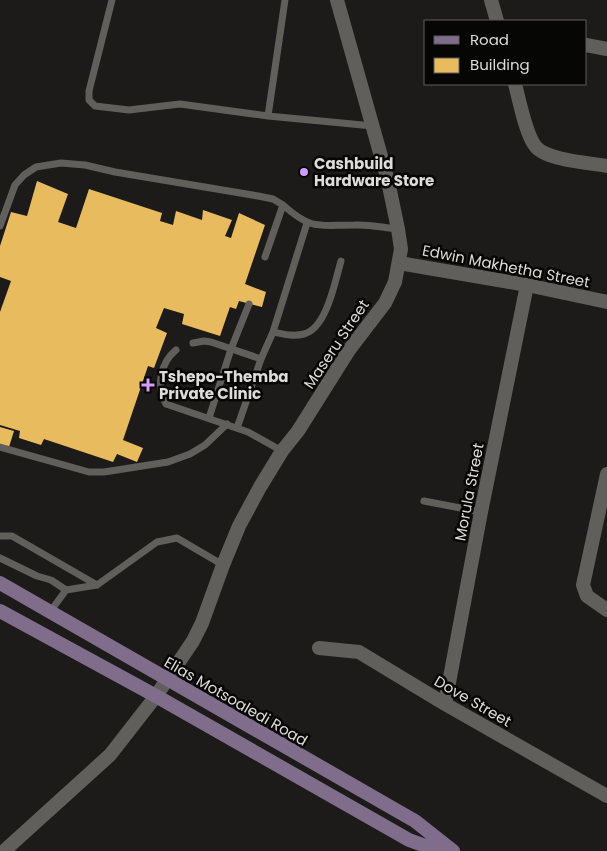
<svg xmlns="http://www.w3.org/2000/svg" width="607" height="851" font-family="Poppins,sans-serif">
	<style>
		.building { fill: #e7bb5e }
		.lines { fill: none; stroke-linecap: round; stroke-linejoin: round }
		.service { stroke: #605f5c; stroke-width: 7 }
		.minor { stroke: #605f5c; stroke-width: 14 }
		.tertiary { stroke: #605f5c; stroke-width: 14 }
		.secondary { stroke: #806c8b; stroke-width: 14 }
		.poi-dot { fill: #d29dfd; stroke: #060605; stroke-width: 2 }
		.labels { text-anchor: middle; dominant-baseline: central; stroke-width: 5; stroke-linejoin: round; paint-order: stroke }
		.poi-label { font-size: 15px; font-weight: bold; fill: #dddcda; stroke: #060605; text-anchor: start }
		.street-label { font-size: 15px; fill: #dddcda; stroke: #060605 }
	</style>
	<rect width="100%" height="100%" fill="#1c1b19"/>
	<!-- building -->
	<path class="building" d="M37,181l31,13 -10,28 18,6 13,-39 73,24 -2,8 13,4 3,-14 26,9 1,-10 29,10 -7,16 6,2 8,-25 26,12 -20,59 21,8 -4,15 -23,-6 -3,8 -6,-2 -10,29 -38,-12 2,-10 -20,-6 -8,20 11,5 -13,35 -6,-2 -25,74 20,8 -6,14 -20,-8 -4,8 -69,-23 -3,6 -22,-7 1,-7 -20,-6v-113l11,-31 -11,-4v-31l11,-34 16,4z
		M0,427l14,4 -5,16 -9,-3z"/>
	<g class="lines">
		<!-- service -->
		<path class="service" d="M112,0l-23,91v9l6,6 34,4 51,-6 88,12 105,10
			M268,116l17,-116
			M0,226l15,-41 9,-10 12,-8 25,-4 24,2 30,7 143,24 15,3 10,6
			M265,257l18,-52c29,26 36,20 72,20 14,-1 29,3 43,4
			M273,332c10,2 20,5 31,2 23,-6 31,-53 37,-73
			M193,343l11,-2 7,1 50,17
			M176,350c-16,13 -20,37 -10,54l82,28 34,19
			M209,418l22,-69 18,-45
			M237,428l24,-69 12,-27 34,-109
			M0,447l89,25h15l64,-10 22,-8 15,-9 22,-21
			M424,501l57,11
			M0,536h12l85,49
			M0,558l37,18 14,4 15,10 31,-5 60,-43 20,-4 46,27
			M50,612l16,-22"/>
		<!-- minor -->
		<path class="minor" d="M491,0l6,21
			M586,45l21,4
			M515,84c4,15 11,52 21,63 11,13 54,16 71,19
			M399,263l128,22 80,17
			M607,474l-24,111 4,11 20,14
			M319,648l40,4 86,52 162,92
			M445,704l36,-192 46,-227"/>
		<!-- tertiary -->
		<path class="tertiary" d="M4,851l106,-96 46,-59 37,-55 9,-18 21,-58 16,-39 21,-39 22,-36 16,-20 51,-81 36,-47 10,-21 6,-33 -3,-20 -10,-48 -51,-181"/>
		<!-- secondary -->
		<path class="secondary" d="M0,583l415,238 38,30
			M0,611l156,85 253,144 31,11"/>
	</g>
	<!-- markers -->
	<g class="poi-dot">
		<circle cx="304" cy="172" r="5"/>
		<path d="M145.5 377.5h5v5h5v5h-5v5h-5v-5h-5v-5h5z"/>
	</g>
	<g class="labels">
		<!-- poi labels -->
		<g class="poi-label">
			<text x="314" y="163">Cashbuild<tspan x="314" dy="17">Hardware Store</tspan></text>
			<text x="159" y="376">Tshepo-Themba<tspan x="159" dy="17">Private Clinic</tspan></text>
		</g>
		<!-- street labels -->
		<g class="street-label">
			<text transform="translate(506 266) rotate(11)">Edwin Makhetha Street</text>
			<text transform="translate(336 344) rotate(-56)">Maseru Street</text>
			<text transform="translate(469 492) rotate(-79)">Morula Street</text>
			<text transform="translate(236 701) rotate(30)">Elias Motsoaledi Road</text>
			<text transform="translate(473 701) rotate(30)">Dove Street</text>
		</g>
	</g>
	<!-- legend -->
	<rect x="424" y="20" width="162" height="65" fill="#060605" stroke="#5c5c5a"/>
	<rect x="434" y="36" width="25" height="8" fill="#806c8b" stroke="#5c5c5a"/>
	<text x="470" y="45" font-size="15" fill="#dddcda">Road</text>
	<rect x="434" y="58" width="25" height="15" fill="#e7bb5e" stroke="#5c5c5a"/>
	<text x="470" y="70" font-size="15" fill="#dddcda">Building</text>
</svg>
